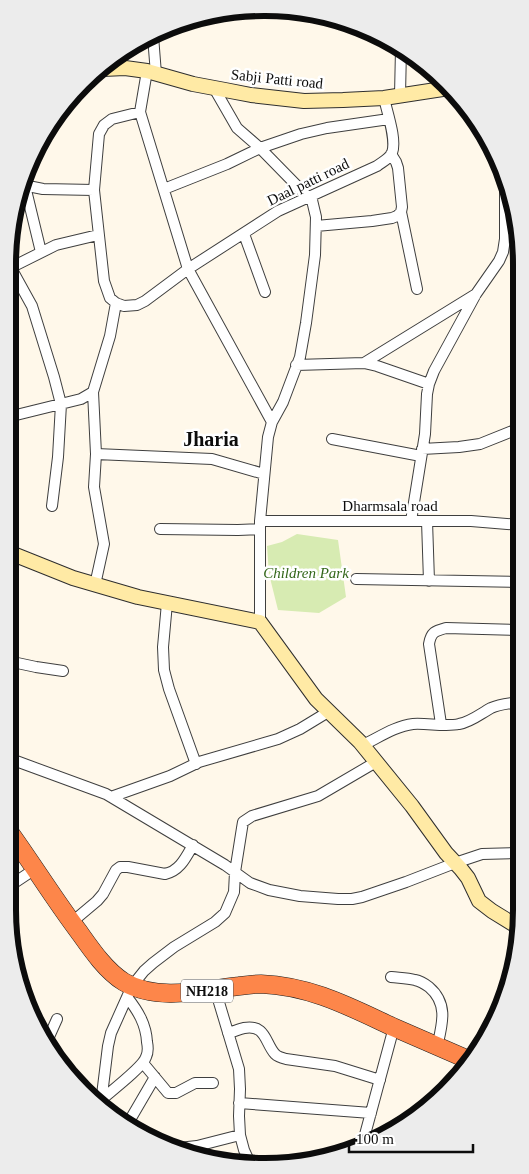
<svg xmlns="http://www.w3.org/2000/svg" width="529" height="1174" font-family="'Times New Roman',serif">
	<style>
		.green { fill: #d7ebb2 }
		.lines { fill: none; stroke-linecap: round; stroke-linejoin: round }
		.street-casing { stroke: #3f3f3f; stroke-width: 12 }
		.secondary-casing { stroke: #2e2e2e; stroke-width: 16 }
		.highway-casing { stroke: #1d1d1d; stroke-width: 19 }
		.street { stroke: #fff; stroke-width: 10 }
		.secondary { stroke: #ffeaa5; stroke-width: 14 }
		.highway { stroke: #fd864a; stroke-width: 18 }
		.labels { text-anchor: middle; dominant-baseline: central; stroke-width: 5; stroke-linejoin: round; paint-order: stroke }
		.shield { fill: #fff; stroke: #555; stroke-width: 1 }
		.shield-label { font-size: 14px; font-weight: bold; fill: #0c0c0c }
		.street-label { font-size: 15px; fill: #0c0c0c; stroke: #fff }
		.park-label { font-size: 15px; font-style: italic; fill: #326619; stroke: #fff }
		.district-label { font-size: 20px; font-weight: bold; fill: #0c0c0c; stroke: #fff }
		.rim { fill: none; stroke: #0c0c0c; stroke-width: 6 }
	</style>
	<rect width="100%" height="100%" fill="#fff8ea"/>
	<!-- green -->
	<path class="green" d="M297,534l41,6 8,57 -27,16 -41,-3 -9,-36 -2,-28 15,-4z"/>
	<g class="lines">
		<defs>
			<path id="street" d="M153,36l3,38
				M147,71l-7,41 48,157 84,153
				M214,88l23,40 23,20 48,49
				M400,95l1,-46
				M140,112l-28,7 -8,6 -5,9 -5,56 10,91 6,17 6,5 8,3 13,-1 8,-4 43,-32 90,-58 99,-45c5,-4 12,-7 15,-13 5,-13 -5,-41 -8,-55
				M23,185l20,4 51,1
				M25,186l16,66
				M164,189l63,-25 33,-16 41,-14 26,-6 62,-9
				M401,212l16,77
				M316,226l56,-5 20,-3 5,-2 4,-4 1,-5 -4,-39 -2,-6 -5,-8
				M244,234l21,58
				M11,268l21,38 22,71 7,27 -3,53 -6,49
				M8,269l48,-24 42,-10
				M364,363l112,-69
				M296,365l68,-2 13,3 52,18
				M93,392l3,62 -2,33 10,57 -9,41
				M8,417l73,-18 12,-7 17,-56 6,-33
				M332,439l89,17
				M422,449l37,-2 21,-3 40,-16
				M96,454l116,5 52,15
				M260,521h211l49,4
				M411,521l14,-87 2,-40 2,-10 5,-13 42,-77 23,-33 4,-9 2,-13v-62
				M427,521l2,60
				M160,529l78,1 22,-1
				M356,579l164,3
				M167,603l-4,44 1,23 5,19 27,75
				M260,622v-101l8,-84 4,-15 11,-20 17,-45 6,-34 9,-68 1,-38 -5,-21
				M8,661l28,6 27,4
				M441,724l-12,-80c2,-12 6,-13 17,-16l75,2
				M363,745c15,-7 32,-19 50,-21 14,-1 33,3 46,0 12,-2 21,-10 32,-16 9,-4 19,-5 30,-6
				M8,758l98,36 119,71 25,18 19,7 31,6 38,3h14l10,-2 44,-15 49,-19 27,-9 39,-1
				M111,797l59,-21 29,-14 79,-23 22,-10 28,-17
				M8,887l27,-18
				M72,922l25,-21 6,-7 13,-24 4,-3h8l37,7c15,-3 21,-17 28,-29
				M391,977c8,1 16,1 24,3 5,1 10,4 14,7 20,17 13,38 8,60
				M215,989l24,80 1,20 -1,27 1,19 4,15 6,13
				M228,1033c5,-1 11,-4 16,-5 22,-4 21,15 31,26 3,3 7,4 11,5l49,7 45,14
				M48,1039l9,-20
				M143,1063l25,30h8l19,-10h18
				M101,1100c9,-8 42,-33 45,-43 2,-4 2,-10 1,-15 -1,-18 -9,-31 -20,-45
				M101,1103l7,-57 3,-13 21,-47 12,-15 9,-8 21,-16 41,-25 10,-9 9,-21 1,-20 7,-44 1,-6 9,-6 66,-20 58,-34
				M239,1103l132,10
				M127,1125l28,-48
				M363,1142l31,-115
				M179,1148l18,-2 43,-11"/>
			<path id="secondary" d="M103,69l22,-1 22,3 46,13 32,6 26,5 53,6 39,-1 41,-2 65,-10
				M8,552l65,26 65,19 122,25 56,77 44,43 52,64 34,47 15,16 7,9 11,23 13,10 26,16"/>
			<path id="highway" d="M8,830c24,33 46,69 71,102 12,17 27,39 45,50 34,20 79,8 115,4 7,-1 15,-2 22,-2 50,2 89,23 132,43 25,11 51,22 76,33"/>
		</defs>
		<!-- street casing -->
		<use href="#street" class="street-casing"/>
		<!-- secondary casing -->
		<use href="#secondary" class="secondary-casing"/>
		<!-- highway casing -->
		<use href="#highway" class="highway-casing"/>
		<!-- street -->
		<use href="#street" class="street"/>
		<!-- secondary -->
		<use href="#secondary" class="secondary"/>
		<!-- highway -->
		<use href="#highway" class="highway"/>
	</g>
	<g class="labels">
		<!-- shield labels -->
		<rect class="shield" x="181" y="979.5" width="52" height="23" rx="4"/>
		<g class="shield-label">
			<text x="207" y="991">NH218</text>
		</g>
		<!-- street labels -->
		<g class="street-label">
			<text transform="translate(277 79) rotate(6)">Sabji Patti road</text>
			<text transform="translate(308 182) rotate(-26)">Daal patti road</text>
			<text x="390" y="506">Dharmsala road</text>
		</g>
		<!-- park labels -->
		<g class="park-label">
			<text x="306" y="573">Children Park</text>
		</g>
		<!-- district labels -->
		<g class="district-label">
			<text x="211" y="439">Jharia</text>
		</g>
	</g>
	<!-- crop -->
	<path d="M0 0H529V1174H0ZM264 16H265A248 248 0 0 1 513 264V910A248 248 0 0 1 265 1158H264A248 248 0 0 1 16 910V264A248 248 0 0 1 264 16Z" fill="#ececec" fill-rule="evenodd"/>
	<path class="rim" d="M264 16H265A248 248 0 0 1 513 264V910A248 248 0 0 1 265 1158H264A248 248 0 0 1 16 910V264A248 248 0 0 1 264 16Z"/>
	<!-- scale -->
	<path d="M349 1144v8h124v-8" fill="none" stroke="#0c0c0c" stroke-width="2.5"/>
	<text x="356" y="1144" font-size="15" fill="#0c0c0c" stroke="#ffffff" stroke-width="4" paint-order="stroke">100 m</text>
</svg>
